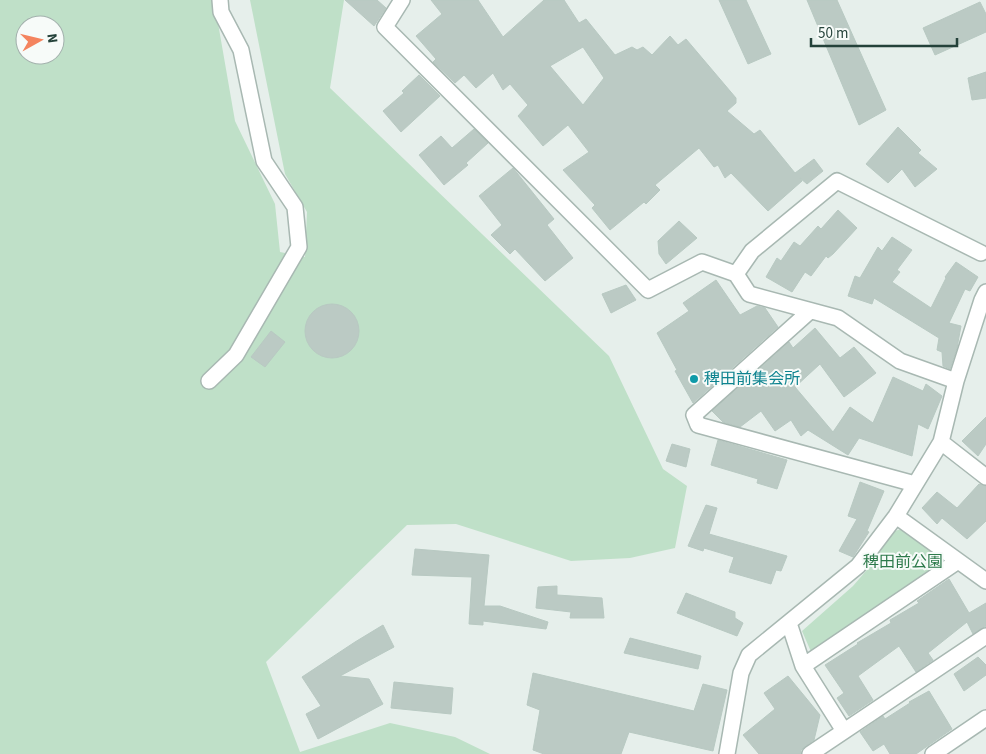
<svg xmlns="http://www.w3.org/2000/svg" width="986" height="754" font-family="'Source Sans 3','Noto Sans JP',sans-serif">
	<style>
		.green { fill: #bfe0c8; fill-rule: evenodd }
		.building { fill: #bbcac4; stroke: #b8c9c2; fill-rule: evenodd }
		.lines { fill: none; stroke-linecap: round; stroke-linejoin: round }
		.minor-casing { stroke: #a8b8b2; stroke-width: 18 }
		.minor { stroke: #fff; stroke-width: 15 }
		.culture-dot { fill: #0f9aa8; stroke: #f7fbf9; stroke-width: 2 }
		.labels { text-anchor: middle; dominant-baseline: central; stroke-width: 4; stroke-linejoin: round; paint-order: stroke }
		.culture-label { font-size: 16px; fill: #0d838f; stroke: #f7fbf9; text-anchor: start }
		.park-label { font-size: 16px; fill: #2d7a4b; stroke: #f7fbf9 }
	</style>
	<rect width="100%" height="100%" fill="#e6efeb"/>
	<!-- green -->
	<path class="green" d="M0,0h214l21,121 40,83 5,48 25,5 2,-45 -22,-38 -35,-174h94l-14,88 279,268 54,113 24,17 -12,62 -45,10 -59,3 -115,-37 -49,1 -141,137 34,90 90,-29 65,14 35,17h-490zM25,25h30v30h-30z
		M901,529l46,33 -135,92 -10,-23 51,-45 19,-22 17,-31z"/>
	<!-- building -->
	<path class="building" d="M345,0h32l9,8 -12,18z
		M431,0h47l25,37 41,-37h20l15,23 7,-4 29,36 17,-8 5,3 6,-3 9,8 18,-19 8,9 8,-6 50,59v5l-9,8 27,23 6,-4 35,43 19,-14 9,12 -16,13 -7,-6 2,3 -34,30 -37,-38 -6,5 -7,-13 -4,2 -15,-19 -44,37 5,5 -14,14 -2,-2 -34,28 -18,-22 3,-3 -32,-35 26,-18 -21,-27 -25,21 -25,-30 10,-11 -18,-21 -7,6 -10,-17 -17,15 -12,-13 -9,8 -22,-21 3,-3 -20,-23 26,-22zM583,47l21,31 -21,27 -33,-39z
		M719,0h27l25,54 -23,10z
		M807,0h30l49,110 -27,15z
		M980,2l6,12v18l-51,23 -12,-27z
		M986,72v26l-14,2 -4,-22z
		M419,75l21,21 -39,36 -18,-21 21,-18 -2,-2z
		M898,127l23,23 -3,3 19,16 -22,18 -13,-18 -14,14 -22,-19z
		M474,129l14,14 -22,20 2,2 -24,20 -25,-30 22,-19 11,12z
		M513,168l41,51 -7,6 26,33 -28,23 -30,-32 -5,5 -19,-19 11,-10 -23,-29z
		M838,210l19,18 -24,26 -5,4 -2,-2 -15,20 -6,-4 -13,20 -26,-15 11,-19 4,3 13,-19 6,4 18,-20 3,3z
		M679,221l18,17 -31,26 -7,-10 -1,-13z
		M892,237l20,13 -15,20 3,2 -8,10 39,26 15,-30 -1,-1 11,-15 22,15 -8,14 -5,-2 -16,34 12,3 -4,22 -7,21 -7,-3 -1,-14 -5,-2 2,-12 -65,-40 -2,6 -24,-8 7,-20 5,2 18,-31 4,4z
		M716,280l24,35 17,-9 8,2 13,19 -85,76 -18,-32 2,-1 -20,-37 32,-22 -6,-8z
		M626,285l10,15 -25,13 -9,-19z
		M305 331a27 27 0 1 1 54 0a27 27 0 1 1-54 0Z
		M815,328l25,30 14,-11 22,26 -32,24 -24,-33 -25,23 38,45 17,-25 23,16 20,-46 30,14 3,-7 16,12 -14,33 -10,-5 -6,32 -53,-18 -11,17 -40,-25 -7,6 -10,-16 -16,11 -14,-20 -21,16 -17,-5 -11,-11 77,-69 4,6z
		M271,331l14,11 -20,25 -14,-10z
		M986,417v27l-8,12 -16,-15z
		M718,440l69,20 -10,29 -20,-6 1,-4 -47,-14z
		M672,444l18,5 -4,18 -20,-6z
		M860,482l24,9 -17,40 2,1 -16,25 -14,-6 18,-32 -9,-3z
		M979,484l7,2v35l-19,18 -25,-21 -5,6 -15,-16 15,-16 20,16z
		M706,505l11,3 -8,26 78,22 -6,15 -5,-1 -5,14 -42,-12 5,-15 -30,-9 -1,3 -15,-5z
		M415,549l74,6 -5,51h16l48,16 -2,7 -63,-8v4l-14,-1 3,-47 -60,-2z
		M949,579l20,34 17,-10v23l-13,8 -6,-12 -39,31 5,7 -17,12 -17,-26 -41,30 15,24 -24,16 -12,-18 7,-5 -19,-28 33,-21 -1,-1 34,-20 -1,-3 29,-17 -2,-2z
		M557,586v9l45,3 2,20h-34l1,-6 -35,-4 2,-21z
		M686,593l49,19v6l8,5 -6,13 -60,-23z
		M383,625l11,22 -54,29 29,3 14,25 -65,35 -12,-25 15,-8 -19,-29 53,-35z
		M630,638l71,18 -3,13 -74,-16z
		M978,657l8,8v10l-22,16 -10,-17z
		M533,673l161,38 9,-27 24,6 -14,61 -84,-19 -8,22h-77l-11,-4 7,-40 -13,-5z
		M788,676l32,39 -6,25 -10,7 -3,3v4h-42l-16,-19 32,-26 -11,-16z
		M394,682l59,6 -2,26 -60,-6z
		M929,691l23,38 -36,25h-26l-6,-10 -11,7 -13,-19 23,-16 2,3 25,-16 -1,-1z"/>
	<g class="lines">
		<defs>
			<path id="minor" d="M402,0l-17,27 263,263 54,-28 34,12 13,20 89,24 62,43 56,20
				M736,274l16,-23 85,-70 144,72
				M810,311l-116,104 4,10 217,59
				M209,381l27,-26 63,-108 -4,-40 -31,-46 -23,-111 -20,-38 -1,-12
				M941,442l45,35
				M896,516l90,65
				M789,623l14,43 41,65
				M803,666l155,-105
				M727,754l14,-81 8,-18 109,-89 38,-50 45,-74 15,-61 26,-81 4,-8
				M810,754l176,-118
				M933,754l53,-36"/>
		</defs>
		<!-- minor casing -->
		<use href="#minor" class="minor-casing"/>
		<!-- minor -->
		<use href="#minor" class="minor"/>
	</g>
	<!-- markers -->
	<circle class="culture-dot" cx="694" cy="379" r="5"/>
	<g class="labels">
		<!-- culture labels -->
		<g class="culture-label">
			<text x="704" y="379">稗田前集会所</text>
		</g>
		<!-- park labels -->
		<g class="park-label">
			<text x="903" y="562">稗田前公園</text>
		</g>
	</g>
	<!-- north arrow -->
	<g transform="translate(40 40) rotate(82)"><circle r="24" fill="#f7fbf9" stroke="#a3b1ad"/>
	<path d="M0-4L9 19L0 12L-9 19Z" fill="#f4845f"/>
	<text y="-8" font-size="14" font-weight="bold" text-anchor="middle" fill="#24423a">N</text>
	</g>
	<!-- scale -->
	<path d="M811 38v8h146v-8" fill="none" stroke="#24423a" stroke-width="2.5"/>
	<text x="818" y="38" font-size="15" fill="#24423a" stroke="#f7fbf9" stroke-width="4" paint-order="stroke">50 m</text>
</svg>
